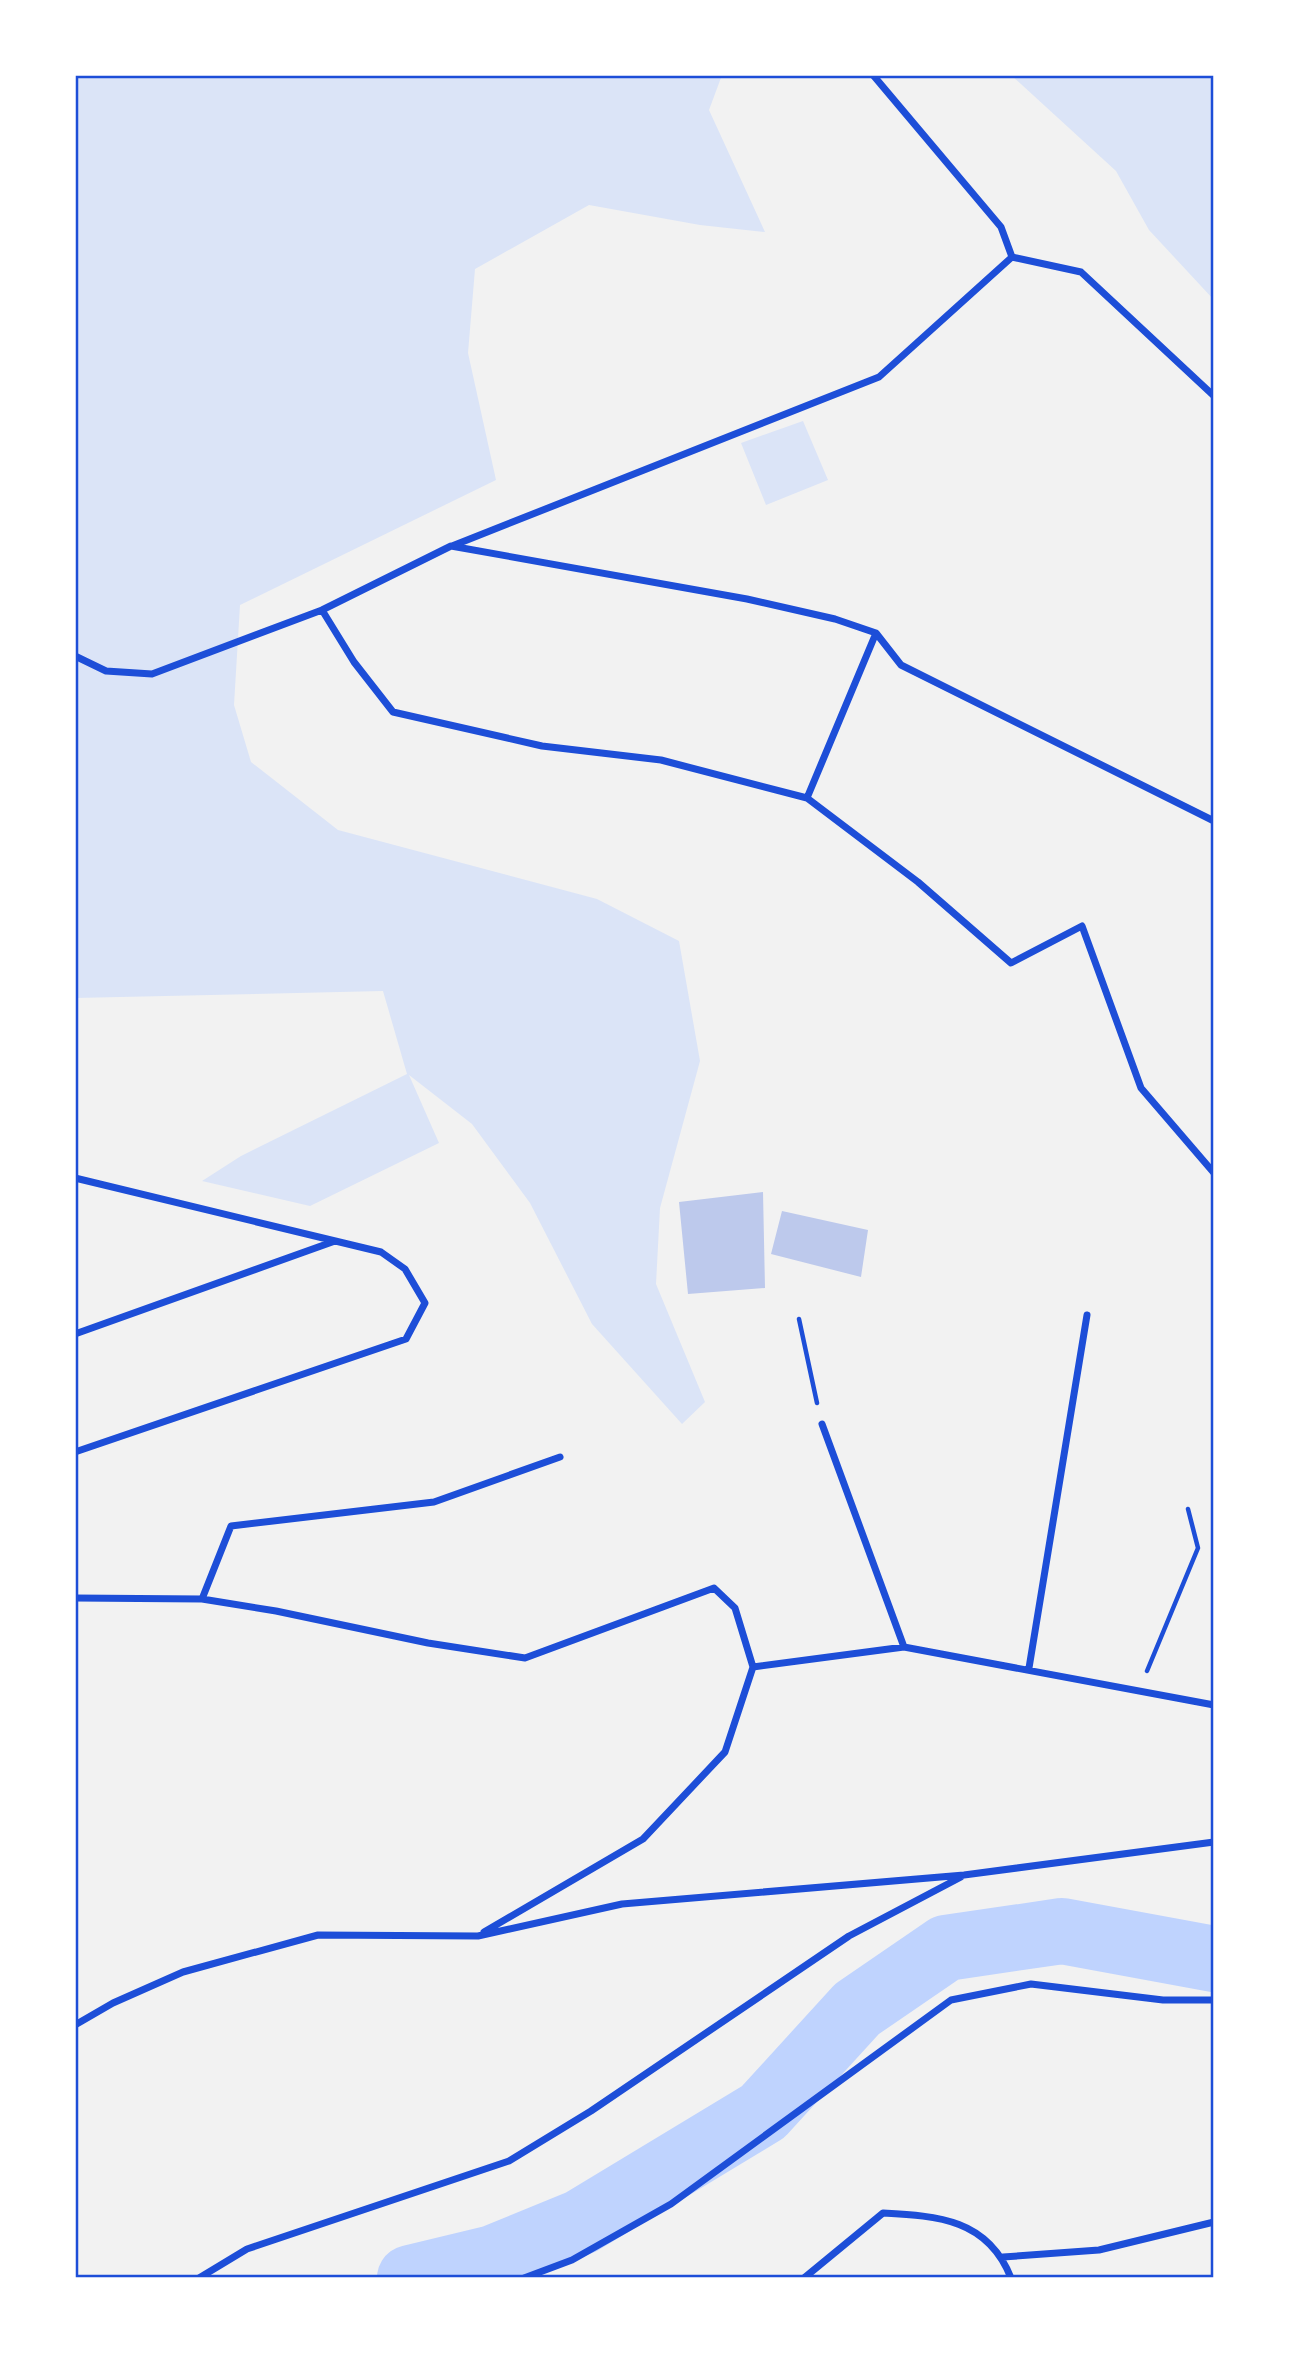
<svg xmlns="http://www.w3.org/2000/svg" width="1289" height="2353" font-family="'PT Sans Narrow',sans-serif">
	<style>
		.green { fill: #dbe4f7 }
		.lines { fill: none; stroke-linecap: round; stroke-linejoin: round }
		.river { stroke: #bfd3fe; stroke-width: 66 }
		.building { fill: #bdc9ec }
		.path { stroke: #1d4ed8; stroke-width: 4.5 }
		.minor { stroke: #1d4ed8; stroke-width: 7 }
		.neatline { fill: none; stroke: #1d4ed8; stroke-width: 2.5 }
	</style>
	<rect width="100%" height="100%" fill="#f2f2f2"/>
	<!-- green -->
	<path class="green" d="M75,75h647l-13,35 56,122 -65,-7 -111,-20 -114,64 -7,84 28,127 -256,125 -6,100 17,57 87,68 259,69 82,42 21,120 -40,147 -4,76 49,118 -23,22 -90,-100 -62,-121 -58,-79 -63,-49 30,68 -129,63 -108,-25 39,-25 166,-82 -24,-83 -308,7z
		M1011,75h203v225l-65,-70 -33,-59z
		M803,421l25,59 -62,25 -25,-62z"/>
	<g class="lines">
		<!-- river -->
		<path class="river" d="M410,2278l83,-20 88,-36 182,-110 94,-103 89,-61 116,-17 152,28"/>
	</g>
	<!-- building -->
	<path class="building" d="M763,1192l2,96 -77,6 -9,-92z
		M782,1211l86,19 -7,47 -90,-23z"/>
	<g class="lines">
		<!-- path -->
		<path class="path" d="M799,1319l18,84
			M1147,1671l51,-123 -10,-39"/>
		<!-- minor -->
		<path class="minor" d="M873,75l128,152 11,30
			M1012,257l69,15 133,124
			M452,546l427,-169 133,-120
			M322,610l32,52 39,50 149,34 119,14 146,38 111,84 93,81 71,-37 59,162 73,85
			M75,656l31,15 46,3 170,-64 129,-64 296,53 88,20 41,14 25,32 313,156
			M807,798l69,-165
			M75,1178l306,74 24,17 20,34 -19,36 -331,113
			M75,1334l260,-93
			M822,1424l82,223
			M75,1598l127,1 74,12 152,32 97,15 189,-70 21,20 18,59 -28,85 -82,87 -159,93
			M202,1599l29,-73 203,-24 126,-45
			M753,1667l151,-20 310,58
			M1029,1668l58,-353
			M75,2025l38,-22 70,-31 135,-37 160,1 144,-32 342,-29 250,-33
			M1003,2257l96,-7 115,-28
			M199,2278l48,-29 262,-88 82,-50 258,-175 112,-59
			M524,2278l48,-18 99,-56 280,-204 80,-16 132,16h51
			M804,2278l79,-65c55,3 105,6 128,65"/>
	</g>
	<!-- border -->
	<rect width="1289" height="2353" fill="none" stroke="#ffffff" stroke-width="154"/>
	<rect x="77" y="77" width="1135" height="2199" class="neatline"/>
</svg>
